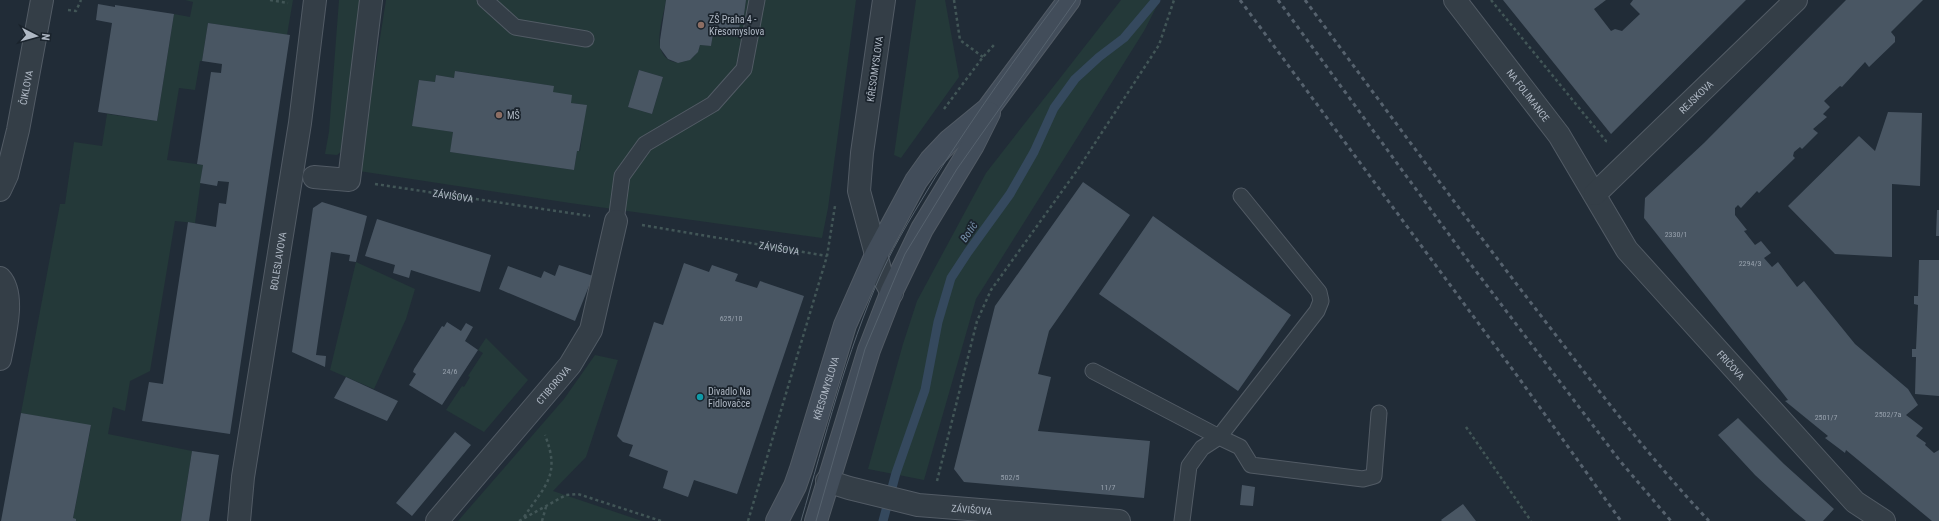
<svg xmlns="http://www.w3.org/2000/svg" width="1939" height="521" font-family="'Roboto Condensed',sans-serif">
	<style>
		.green { fill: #243939; fill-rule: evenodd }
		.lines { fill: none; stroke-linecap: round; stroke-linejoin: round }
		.stream { stroke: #35495e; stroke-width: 9 }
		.building { fill: #495663 }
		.service-casing { stroke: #525b65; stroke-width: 17 }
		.minor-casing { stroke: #525b65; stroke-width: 24 }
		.tertiary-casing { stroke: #525b65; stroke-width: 24 }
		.secondary-casing { stroke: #525b65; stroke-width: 24 }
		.path { stroke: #425657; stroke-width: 2.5; stroke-dasharray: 3 3; stroke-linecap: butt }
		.service { stroke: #343e47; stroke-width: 15 }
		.minor { stroke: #343e47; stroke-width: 22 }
		.tertiary { stroke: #343e47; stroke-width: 22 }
		.secondary { stroke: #424d5a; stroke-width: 22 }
		.tram { stroke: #56626e; stroke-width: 1 }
		.rail { stroke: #56626e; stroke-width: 3; stroke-dasharray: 4 4; stroke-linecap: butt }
		.education-dot { fill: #8d6e63; stroke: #1a232c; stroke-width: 1.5 }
		.culture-dot { fill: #0f9aa8; stroke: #1a232c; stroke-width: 1.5 }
		.labels { text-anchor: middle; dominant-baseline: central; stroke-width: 3.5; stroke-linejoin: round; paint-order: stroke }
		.number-label { font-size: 8px; fill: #96a0ac }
		.poi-label { font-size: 10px; fill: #afb8c4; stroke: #1a232c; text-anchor: start }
		.street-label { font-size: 10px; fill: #afb8c4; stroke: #1a232c }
		.water-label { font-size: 11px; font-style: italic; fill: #7791ab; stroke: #1a232c }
	</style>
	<rect width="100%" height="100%" fill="#212c37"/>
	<!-- green -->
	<path class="green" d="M185,0h108l-6,35 -79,-12 -6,38h-2l-5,29 -16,-2 -12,72 36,5 -8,58 -20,-2 -25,150 -20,10 -5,30 -12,-4 -5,27 84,17 -11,70h-105l-3,-3 18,-92 -70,-13 39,-209h5l9,-62 28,4 5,-32 50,7 17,-107 16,3 3,-15z
		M339,0h24l-20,150 -6,5 -12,-1 4,-22z
		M386,0h280c-2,14 -10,36 -5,50 7,20 36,14 39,-5l11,1 2,-12 25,3 3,-22h3l2,-15h110l-28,208 -6,30 -252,-35 -211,-32zM639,70l24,7 -11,37 -24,-7zM456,71l97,15v6l18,11 15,2 -6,46h-3l-3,19 -123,-18 2,-20 -41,-7 7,-45 16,2 1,-7 18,3z
		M916,0h29l14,77 -58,81 -7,-3z
		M1121,0h39l-16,31 -168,268 -52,181 -56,-11 35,-125 14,-43 69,-128z
		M356,262l59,27 -9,30 -32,70 -44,-19z
		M486,338l42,42 -44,52 -38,-22 16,-24 2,1 6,-10 -2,-1 15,-23 -5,-3z
		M595,355l23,5 -32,97 -33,34 89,30h-184l106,-122z"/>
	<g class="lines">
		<!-- stream -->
		<path class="stream" d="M883,521l13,-48 29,-83 13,-68 13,-44 17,-26 42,-58 24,-42 20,-44 21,-29 24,-22 25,-19 32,-38"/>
	</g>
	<!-- building -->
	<path class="building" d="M666,0h80l-2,15h-3l-3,22 -25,-3 -2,12 -11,-1 -2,7 -8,8 -12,3 -10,-4 -8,-11v-8z
		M1503,0h103l-12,9 17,22 4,-2 7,2 18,-17 -10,-10 3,-4h113l-135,134z
		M1846,0h77l-32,32 4,5v5l-26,25 -4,-5 -23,25 -2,-1 -16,15 6,6 -7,7 4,3 -14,12 5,4 -16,16 -2,-2 -6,5 -1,4 2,2 -36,35 -2,-2 -16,17 -3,-3 -3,3v7l12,15 -3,1 11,14 6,-4 10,12 -7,5 8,9 6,-5 19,25 7,-6 51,63 53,45 10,16 -12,10 17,13 -7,8 10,7 -1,2 9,8 5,-3v71h-7l-86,-71 -1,3 -20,-15 3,-2 -43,-35 3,-1 -144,-182 1,-20 59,-55z
		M98,4l17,3v-2l59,9 -17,107 -59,-9 14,-89 -16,-3z
		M208,23l82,12 -60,399 -88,-13 7,-39 14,2 25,-162 28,5 3,-24 7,1 3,-22 -11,-1 -1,5 -17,-3 3,-18 -6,-1 14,-92 10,1 1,-9 -20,-3z
		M639,70l24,7 -11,37 -24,-7z
		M455,71l99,15 -1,6 19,3 -1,8 16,2 -8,46h-2l-3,19 -124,-18 3,-20 -41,-6 7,-46 16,2 1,-7 18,3z
		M1888,112l34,1 -2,73 -28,-2v73l-57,-3 -47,-48 71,-70 16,15z
		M1083,182l47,33 -81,116 -11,43 13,3 -13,54 112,10 -6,57 -180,-16 -10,-13 41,-163z
		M322,202l45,14 -11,46 -7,-1 1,-6 -19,-3 -15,103 10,1 -1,11 -33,-15 21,-144z
		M1937,210h2v26h-3z
		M1153,216l138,99 -53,76 -139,-97z
		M377,219l114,36 -11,37 -69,-22 -2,8 -16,-5 2,-8 -30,-9z
		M1919,260h20v136l-24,-2 1,-37h-4v-8h4l2,-44 -4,-1v-8h4z
		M684,263l25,9 3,-7 26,9 -3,7 22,7 3,-7 44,15 -67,198 -43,-14 -6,17 -25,-9 5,-17 -39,-15 4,-11 -10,-3 -6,-6 37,-114 9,3z
		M559,265l34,11 -18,45 -76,-32 9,-23 33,12 3,-7 11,5z
		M447,322l14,9 5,-8 7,4 -8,14 13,9 -36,55 -33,-20 7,-11 -3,-2 1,-3 28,-43 2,1z
		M346,377l52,24 -11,20 -53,-23z
		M21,413l70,12 -18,93 3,1v2h-75z
		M1738,418l46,46 50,45 -11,12h-17l-11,-9 -40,-37 -37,-40z
		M455,432l16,13 -59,71 -16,-13z
		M192,451l27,4 -10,66h-28z
		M1242,485l13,2 -2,19 -13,-1z
		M1463,504l13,17h-34l-1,-1z"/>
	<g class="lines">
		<defs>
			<path id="service" d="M485,0l30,27 71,12
				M1241,196l78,96 2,9 -4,10 -98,126 21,10 11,18 112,14 11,-3 5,-63
				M616,221l6,-45 23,-32 68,-40 31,-35 13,-69
				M1093,371l126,66 -17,11 -13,18 -7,55"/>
			<g id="minor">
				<path d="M884,0l-22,153 -3,38 22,82 11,20"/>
				<path id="s3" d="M1455,0l104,135 68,115 228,252 29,19"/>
				<path d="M314,177l35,3 22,-180"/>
				<path id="s4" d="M1595,194l201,-194"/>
				<path d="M0,278c16,17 4,60 0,81"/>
				<path id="s5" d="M827,481l22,7 69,17 201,16"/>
				<path id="s6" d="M239,521l4,-44 57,-354 15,-123"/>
				<path id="s7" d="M437,521l133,-156 21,-35 25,-109"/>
			</g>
			<g id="tertiary">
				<path id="s8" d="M0,190l7,-15 11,-45 24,-130"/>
			</g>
			<g id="secondary">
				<path id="s9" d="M777,521l18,-35 6,-17 44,-144 31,-70 40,-74 15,-21 18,-19 39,-32 81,-109"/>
				<path d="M816,521l53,-171 23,-59 30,-62 51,-84 16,-32"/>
			</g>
		</defs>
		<!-- service casing -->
		<use href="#service" class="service-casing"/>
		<!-- minor casing -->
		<use href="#minor" class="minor-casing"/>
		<!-- tertiary casing -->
		<use href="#tertiary" class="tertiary-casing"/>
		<!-- secondary casing -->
		<use href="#secondary" class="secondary-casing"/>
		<!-- path -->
		<g class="path">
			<path d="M270,0l18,3"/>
			<path d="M954,0l6,40 23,17"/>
			<path d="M1491,0l115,141 4,1"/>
			<path d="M68,10l8,1 5,-11"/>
			<path d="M944,109l39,-52 11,-12"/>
			<path id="s1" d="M375,184l215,32"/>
			<path id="s2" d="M642,225l185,31"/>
			<path d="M1466,427l65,94"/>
			<path d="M937,481l40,-160 14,-31 87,-121 81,-124 15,-45"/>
			<path d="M524,517c21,-32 37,-41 21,-82"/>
			<path d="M519,521l47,-26 12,-1 83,27"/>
			<path d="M542,521l4,-14"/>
			<path d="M748,521l79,-265 8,-50"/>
		</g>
		<!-- service -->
		<use href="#service" class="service"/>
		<!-- minor -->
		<use href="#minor" class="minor"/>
		<!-- tertiary -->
		<use href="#tertiary" class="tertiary"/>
		<!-- secondary -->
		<use href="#secondary" class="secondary"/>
		<!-- tram -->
		<path class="tram" d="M801,521c24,-83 45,-168 80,-247 16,-35 36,-66 55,-98 39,-61 80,-119 123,-176
			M816,521l49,-172 40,-95 52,-85 119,-169"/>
		<!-- rail -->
		<path class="rail" d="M1240,0l281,381 100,140
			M1278,0l191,262 151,199 51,60
			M1305,0c79,107 158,215 240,321 53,69 105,137 164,200"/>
	</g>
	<!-- markers -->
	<g class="education-dot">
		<circle cx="701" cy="25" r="4"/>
		<circle cx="499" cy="115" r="4"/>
	</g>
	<circle class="culture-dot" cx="700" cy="397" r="4"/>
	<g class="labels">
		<!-- number labels -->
		<g class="number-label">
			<text x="1676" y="234">2330/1</text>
			<text x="1750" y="263">2294/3</text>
			<text x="731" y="318">625/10</text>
			<text x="450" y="371">24/6</text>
			<text x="1888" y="414">2502/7a</text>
			<text x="1826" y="417">2501/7</text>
			<text x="1010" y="477">502/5</text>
			<text x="1108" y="487">11/7</text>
		</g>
		<!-- poi labels -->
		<g class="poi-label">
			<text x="709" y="19">ZŠ Praha 4 -<tspan x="709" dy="12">Křesomyslova</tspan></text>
			<text x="507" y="115">MŠ</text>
			<text x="708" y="391">Divadlo Na<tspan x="708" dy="12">Fidlovačce</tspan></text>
		</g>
		<!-- street labels -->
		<g class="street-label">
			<text transform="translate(875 69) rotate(-82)">KŘESOMYSLOVA</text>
			<text stroke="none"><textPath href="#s8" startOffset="106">ČIKLOVA</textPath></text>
			<text stroke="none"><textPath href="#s3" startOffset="120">NA FOLIMANCE</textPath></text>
			<text stroke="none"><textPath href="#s4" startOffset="140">REJSKOVA</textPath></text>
			<text stroke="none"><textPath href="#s1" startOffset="79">ZÁVIŠOVA</textPath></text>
			<text stroke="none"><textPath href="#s2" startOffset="139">ZÁVIŠOVA</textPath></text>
			<text stroke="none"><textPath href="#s6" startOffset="263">BOLESLAVOVA</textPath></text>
			<text stroke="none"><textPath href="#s3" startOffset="459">FRIČOVA</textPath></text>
			<text stroke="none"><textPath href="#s7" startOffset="179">CTIBOROVA</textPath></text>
			<text stroke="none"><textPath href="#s9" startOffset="142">KŘESOMYSLOVA</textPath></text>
			<text stroke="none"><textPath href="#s5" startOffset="148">ZÁVIŠOVA</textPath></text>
		</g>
		<!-- water labels -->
		<g class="water-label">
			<text transform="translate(969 232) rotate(-55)">Botič</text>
		</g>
	</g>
	<!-- north arrow -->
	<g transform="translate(36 36) rotate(96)" stroke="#1a232c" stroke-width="3" paint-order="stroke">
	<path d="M0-3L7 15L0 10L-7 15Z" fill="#afb8c4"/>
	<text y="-6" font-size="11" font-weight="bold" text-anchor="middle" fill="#afb8c4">N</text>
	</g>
</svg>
